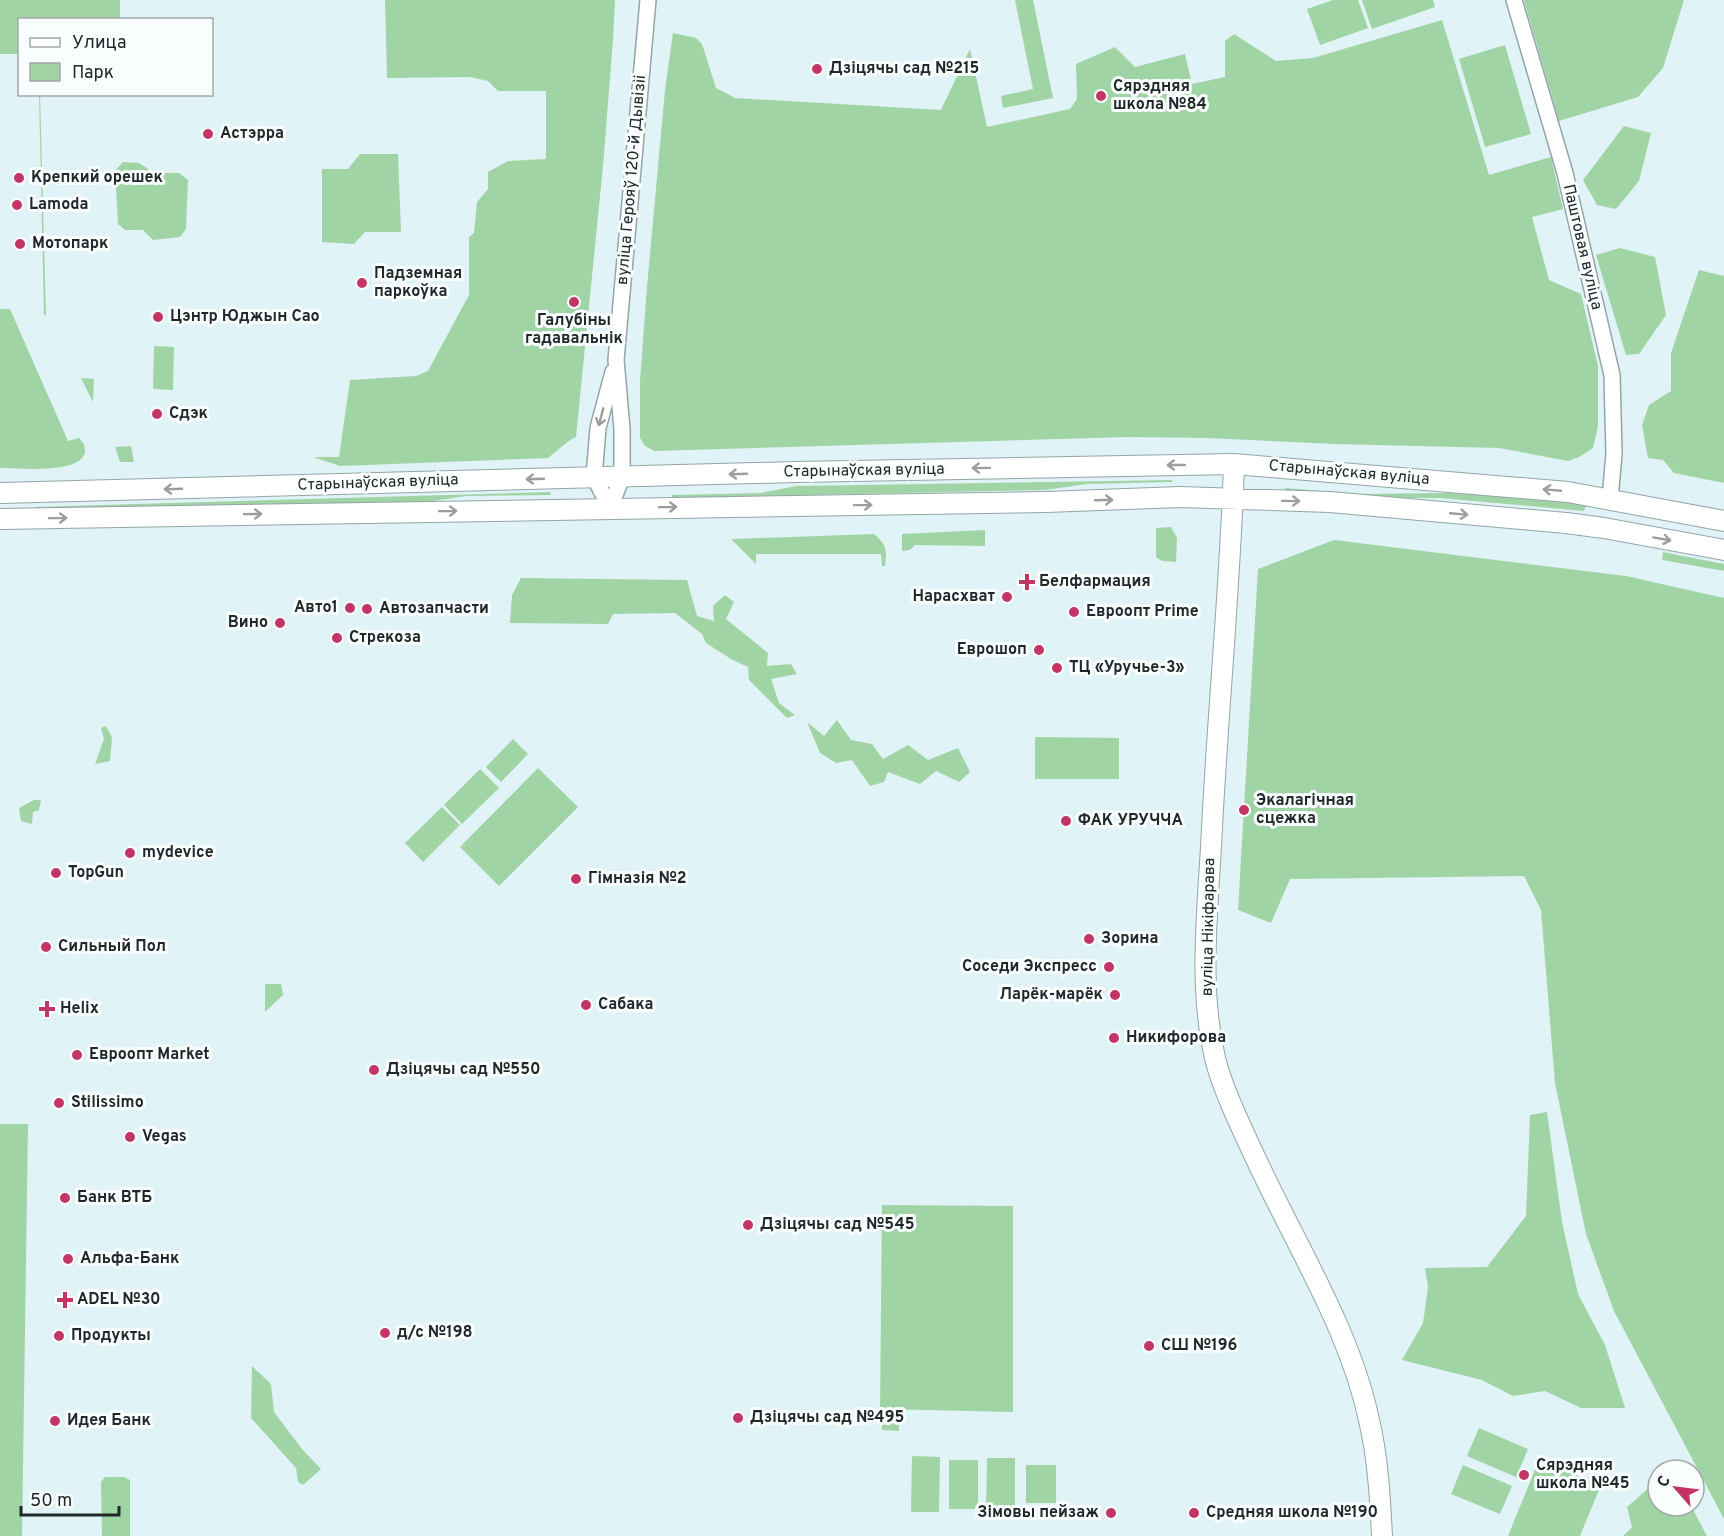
<svg xmlns="http://www.w3.org/2000/svg" width="1724" height="1536" font-family="Overpass,sans-serif">
	<style>
		.green { fill: #a1d4a5 }
		.lines { fill: none; stroke-linecap: round; stroke-linejoin: round }
		.minor-casing { stroke: #93a5a8; stroke-width: 18 }
		.major-casing { stroke: #93a5a8; stroke-width: 22 }
		.minor { stroke: #fff; stroke-width: 15 }
		.major { stroke: #fff; stroke-width: 20 }
		.oneway { stroke: #9b9e9f }
		.poi-dot { fill: #c23565; stroke: #f9fdfe; stroke-width: 2 }
		.labels { text-anchor: middle; dominant-baseline: central; stroke-width: 6; stroke-linejoin: round; paint-order: stroke }
		.poi-label { font-size: 16px; font-weight: bold; fill: #212829; stroke: #f9fdfe; text-anchor: start }
		.street-label { font-size: 16px; fill: #212829; stroke: #f9fdfe }
	</style>
	<rect width="100%" height="100%" fill="#e0f3f7"/>
	<!-- green -->
	<path class="green" d="M0,0h120v19l-100,1 -1,34h-19z
		M385,0h230l-2,40 -10,126 -27,271 -6,3 -22,18 -208,8 -27,-9h26l11,-77 66,-4 12,-5 41,-76v-58l5,-4 3,-31 11,-13v-17l20,-11 38,-2v-68h-48l-10,-10 -18,-4 -83,1z
		M1015,0h18l20,98 -50,10 -2,-12 32,-7z
		M1333,0h25l10,28 -48,17 -13,-36z
		M1362,0h71l2,7 -63,22z
		M1524,0h160l-21,68 -25,29 -79,24z
		M1442,20l47,155 62,-18 12,52 -31,8 17,63 32,14 17,72v60l-5,22 -14,9 -11,4 -69,-13 -165,-4 -127,-6 -80,-1 -473,14 -9,-5 -5,-8v-57l7,-94 18,-197 8,-57 23,5 6,6 14,44 19,10 206,12 29,-61 17,78 83,-18 7,-10 -1,-35 39,-17 20,20 50,-13 7,30 33,-7v-36l9,-7 42,27 37,-3z
		M1505,45l26,89 -46,13 -26,-88z
		M39,95h1l6,220h-2z
		M1624,126l27,7 -12,48 -23,28 -19,-4 -14,-25z
		M360,154h38l3,78h-36l-11,12 -32,-2v-73h26z
		M123,162l16,1 15,10h25l9,7 -2,49 -6,8 -27,3 -10,-10h-18l-7,-6 -3,-53z
		M1620,248l35,9 11,58 -27,39 -13,1 -30,-100z
		M1699,270l25,6v207l-50,-10 -11,-13 -15,-2 -6,-33 7,-20 22,-14v-38z
		M0,309h10l58,132 11,-3c4,4 6,7 6,13 -2,24 -67,17 -85,17z
		M154,346l20,1 -1,43 -20,-1z
		M81,378l13,1 -1,23z
		M131,446l3,16h-14l-5,-15z
		M1172,480v2l-85,2 -42,6 -373,8v-3l89,-2 35,-7z
		M1285,488l74,6 90,-1 137,8v5l-2,5 -144,-13h-81l-75,-7z
		M550,492l1,3 -84,1 -42,6 -390,9 -1,-4z
		M1171,527l6,11 -1,24 -14,-1 -6,-4v-29z
		M985,530v16l-70,-1 -5,5 -8,1v-17z
		M874,534c13,11 13,16 11,32h-3l-1,-12h-125v10l-25,-25z
		M1334,540l292,36 98,22v921l-110,-208 -28,-77 -31,-151 -14,-173 -17,-34 -234,3 -19,44 -33,-13 20,-341z
		M1663,552l61,12v7l-62,-11z
		M521,578l166,2 10,36 17,5 -1,-15 12,-11 9,7 -8,17 42,34 -1,13 24,-2 6,10 -26,5 8,24 16,12 -8,3 -38,-38 -1,-13 -17,-8 -25,-16 -4,-9 -27,-21 -62,1 -5,10 -98,-1 2,-28z
		M837,720l14,20 21,4 11,15 25,-14 20,15 30,-12 12,24 -11,10 -23,-11 -16,13 -32,-12 -4,10 -14,4 -18,-26 -16,3 -16,-10 -13,-31 17,14z
		M106,726l6,11 -2,24 -15,3 9,-25 -3,-11z
		M1035,737l84,1v41h-84z
		M513,739l15,15 -27,28 -15,-15z
		M538,768l40,39 -79,79 -39,-39z
		M480,769l19,19 -37,36 -18,-19z
		M34,800h7l-2,10 -6,2 -1,12 -11,-3 -2,-13z
		M442,807l18,18 -37,37 -18,-19z
		M265,984h16l2,11 -18,17z
		M1547,1112l15,110 16,72 27,51 20,63h-44l-36,-17 -32,5 -31,-16 -80,-20 21,-37 5,-36 -3,-19 62,-1 39,-51 4,-101z
		M0,1124h28l-6,412h-22z
		M882,1205l131,1v206l-133,-3z
		M252,1366l19,18 3,28 28,37 19,20 -18,16 -5,-3 -2,-14 -45,-50z
		M882,1421h17v10l-17,-1z
		M1479,1428l49,21 -12,28 -49,-21z
		M912,1456l28,1 -1,55h-28z
		M987,1458h28v55h-29z
		M949,1460h29v49h-29z
		M1539,1460l62,25 -21,51h-72z
		M1026,1465h30v38h-30z
		M1463,1465l49,21 -12,28 -49,-20z
		M105,1477h19l6,3v56h-28l-1,-54z
		M1658,1480v26h33l16,30h-84l9,-9 -5,-20z"/>
	<g class="lines">
		<defs>
			<path id="minor" d="M1514,0l51,173 47,202 2,79 -4,45
				M610,508l12,-31v-48l-6,-69 32,-360
				M610,508l-16,-31 4,-49 15,-56"/>
			<path id="major" d="M1234,464c-4,128 -17,255 -23,383 -4,70 -12,142 4,211 5,21 14,42 23,62 14,31 28,61 43,90 34,68 72,135 88,210 9,38 11,77 13,116
				M0,493l796,-21 438,-8 334,28 156,29
				M0,519l1046,-17 134,-5 150,5 236,21 38,5 120,22"/>
		</defs>
		<!-- minor casing -->
		<use href="#minor" class="minor-casing"/>
		<!-- major casing -->
		<use href="#major" class="major-casing"/>
		<!-- minor -->
		<use href="#minor" class="minor"/>
		<!-- major -->
		<use href="#major" class="major"/>
	</g>
	<!-- one-way arrows -->
	<defs><path id="oneway-shaft" d="M-6 0H5M1.5-3L5.5 0L1.5 3" fill="none" stroke-width="1.6" stroke-linecap="round" stroke-linejoin="round" transform="scale(1.5)"/></defs>
	<g class="oneway">
		<use href="#oneway-shaft" transform="translate(601 417) rotate(105)"/>
		<use href="#oneway-shaft" transform="translate(1176 465) rotate(-180)"/>
		<use href="#oneway-shaft" transform="translate(981 468) rotate(179)"/>
		<use href="#oneway-shaft" transform="translate(738 474) rotate(178)"/>
		<use href="#oneway-shaft" transform="translate(535 479) rotate(178)"/>
		<use href="#oneway-shaft" transform="translate(173 489) rotate(178)"/>
		<use href="#oneway-shaft" transform="translate(1552 490) rotate(-175)"/>
		<use href="#oneway-shaft" transform="translate(1104 500) rotate(-2)"/>
		<use href="#oneway-shaft" transform="translate(1291 501) rotate(1)"/>
		<use href="#oneway-shaft" transform="translate(863 505) rotate(-1)"/>
		<use href="#oneway-shaft" transform="translate(668 507) rotate(-1)"/>
		<use href="#oneway-shaft" transform="translate(448 511) rotate(-1)"/>
		<use href="#oneway-shaft" transform="translate(253 514) rotate(-1)"/>
		<use href="#oneway-shaft" transform="translate(1459 514) rotate(5)"/>
		<use href="#oneway-shaft" transform="translate(58 518) rotate(-1)"/>
		<use href="#oneway-shaft" transform="translate(1662 539) rotate(10)"/>
	</g>
	<!-- markers -->
	<g class="poi-dot">
		<circle cx="817" cy="69" r="6"/>
		<circle cx="1101" cy="96" r="6"/>
		<circle cx="208" cy="134" r="6"/>
		<circle cx="19" cy="178" r="6"/>
		<circle cx="17" cy="205" r="6"/>
		<circle cx="20" cy="244" r="6"/>
		<circle cx="362" cy="283" r="6"/>
		<circle cx="574" cy="302" r="6"/>
		<circle cx="158" cy="317" r="6"/>
		<circle cx="157" cy="414" r="6"/>
		<path d="M1024 573h6v6h6v6h-6v6h-6v-6h-6v-6h6z"/>
		<circle cx="1007" cy="597" r="6"/>
		<circle cx="350" cy="608" r="6"/>
		<circle cx="367" cy="609" r="6"/>
		<circle cx="1074" cy="612" r="6"/>
		<circle cx="280" cy="623" r="6"/>
		<circle cx="337" cy="638" r="6"/>
		<circle cx="1039" cy="650" r="6"/>
		<circle cx="1057" cy="668" r="6"/>
		<circle cx="1244" cy="810" r="6"/>
		<circle cx="1066" cy="821" r="6"/>
		<circle cx="130" cy="853" r="6"/>
		<circle cx="56" cy="873" r="6"/>
		<circle cx="576" cy="879" r="6"/>
		<circle cx="1089" cy="939" r="6"/>
		<circle cx="46" cy="947" r="6"/>
		<circle cx="1109" cy="967" r="6"/>
		<circle cx="1115" cy="995" r="6"/>
		<circle cx="586" cy="1005" r="6"/>
		<path d="M44 1000h6v6h6v6h-6v6h-6v-6h-6v-6h6z"/>
		<circle cx="1114" cy="1038" r="6"/>
		<circle cx="77" cy="1055" r="6"/>
		<circle cx="374" cy="1070" r="6"/>
		<circle cx="59" cy="1103" r="6"/>
		<circle cx="130" cy="1137" r="6"/>
		<circle cx="65" cy="1198" r="6"/>
		<circle cx="748" cy="1225" r="6"/>
		<circle cx="68" cy="1259" r="6"/>
		<path d="M62 1291h6v6h6v6h-6v6h-6v-6h-6v-6h6z"/>
		<circle cx="385" cy="1333" r="6"/>
		<circle cx="59" cy="1336" r="6"/>
		<circle cx="1149" cy="1346" r="6"/>
		<circle cx="738" cy="1418" r="6"/>
		<circle cx="55" cy="1421" r="6"/>
		<circle cx="1524" cy="1475" r="6"/>
		<circle cx="1111" cy="1513" r="6"/>
		<circle cx="1194" cy="1513" r="6"/>
	</g>
	<g class="labels">
		<!-- poi labels -->
		<g class="poi-label">
			<text x="829" y="69">Дзіцячы сад №215</text>
			<text x="1113" y="87">Сярэдняя<tspan x="1113" dy="18">школа №84</tspan></text>
			<text x="220" y="134">Астэрра</text>
			<text x="31" y="178">Крепкий орешек</text>
			<text x="29" y="205">Lamoda</text>
			<text x="32" y="244">Мотопарк</text>
			<text x="374" y="274">Падземная<tspan x="374" dy="18">паркоўка</tspan></text>
			<text x="170" y="317">Цэнтр Юджын Сао</text>
			<text x="574" y="321" text-anchor="middle">Галубіны<tspan x="574" dy="18">гадавальнік</tspan></text>
			<text x="169" y="414">Сдэк</text>
			<text x="1039" y="582">Белфармация</text>
			<text x="995" y="597" text-anchor="end">Нарасхват</text>
			<text x="338" y="608" text-anchor="end">Авто1</text>
			<text x="379" y="609">Автозапчасти</text>
			<text x="1086" y="612">Евроопт Prime</text>
			<text x="268" y="623" text-anchor="end">Вино</text>
			<text x="349" y="638">Стрекоза</text>
			<text x="1027" y="650" text-anchor="end">Еврошоп</text>
			<text x="1069" y="668">ТЦ «Уручье-3»</text>
			<text x="1256" y="801">Экалагічная<tspan x="1256" dy="18">сцежка</tspan></text>
			<text x="1078" y="821">ФАК УРУЧЧА</text>
			<text x="142" y="853">mydevice</text>
			<text x="68" y="873">TopGun</text>
			<text x="588" y="879">Гімназія №2</text>
			<text x="1101" y="939">Зорина</text>
			<text x="58" y="947">Сильный Пол</text>
			<text x="1097" y="967" text-anchor="end">Соседи Экспресс</text>
			<text x="1103" y="995" text-anchor="end">Ларёк-марёк</text>
			<text x="598" y="1005">Сабака</text>
			<text x="60" y="1009">Helix</text>
			<text x="1126" y="1038">Никифорова</text>
			<text x="89" y="1055">Евроопт Market</text>
			<text x="386" y="1070">Дзіцячы сад №550</text>
			<text x="71" y="1103">Stilissimo</text>
			<text x="142" y="1137">Vegas</text>
			<text x="77" y="1198">Банк ВТБ</text>
			<text x="760" y="1225">Дзіцячы сад №545</text>
			<text x="80" y="1259">Альфа-Банк</text>
			<text x="77" y="1300">ADEL №30</text>
			<text x="397" y="1333">д/с №198</text>
			<text x="71" y="1336">Продукты</text>
			<text x="1161" y="1346">СШ №196</text>
			<text x="750" y="1418">Дзіцячы сад №495</text>
			<text x="67" y="1421">Идея Банк</text>
			<text x="1536" y="1466">Сярэдняя<tspan x="1536" dy="18">школа №45</tspan></text>
			<text x="1099" y="1513" text-anchor="end">Зімовы пейзаж</text>
			<text x="1206" y="1513">Средняя школа №190</text>
		</g>
		<!-- street labels -->
		<g class="street-label">
			<text transform="translate(632 180) rotate(-85)">вуліца Герояў 120-й Дывізіі</text>
			<text transform="translate(1582 247) rotate(77)">Паштовая вуліца</text>
			<text transform="translate(864 471) rotate(-1)">Старынаўская вуліца</text>
			<text transform="translate(1349 473) rotate(5)">Старынаўская вуліца</text>
			<text transform="translate(378 483) rotate(-2)">Старынаўская вуліца</text>
			<text transform="translate(1209 927) rotate(-89)">вуліца Нікіфарава</text>
		</g>
	</g>
	<!-- legend -->
	<rect x="18" y="18" width="195" height="78" fill="#f9fdfe" stroke="#a3a8a9" stroke-width="1.5"/>
	<rect x="30" y="38" width="30" height="9" fill="#ffffff" stroke="#a3a8a9" stroke-width="1.5"/>
	<text x="72" y="48" font-size="18" fill="#212829">Улица</text>
	<rect x="30" y="63" width="30" height="18" fill="#a1d4a5" stroke="#a3a8a9" stroke-width="1.5"/>
	<text x="72" y="78" font-size="18" fill="#212829">Парк</text>
	<!-- north arrow -->
	<g transform="translate(1676 1488) rotate(298)"><circle r="28" fill="#f9fdfe" stroke="#a3a8a9" stroke-width="1.5"/>
	<path d="M0-4.5L10 22L0 15L-10 22Z" fill="#c23565"/>
	<text y="-9" font-size="16" font-weight="bold" text-anchor="middle" fill="#212829">С</text>
	</g>
	<!-- scale -->
	<path d="M21 1506v9h98v-9" fill="none" stroke="#212829" stroke-width="3"/>
	<text x="30" y="1506" font-size="18" fill="#212829" stroke="#f9fdfe" stroke-width="4.5" paint-order="stroke">50 m</text>
</svg>
